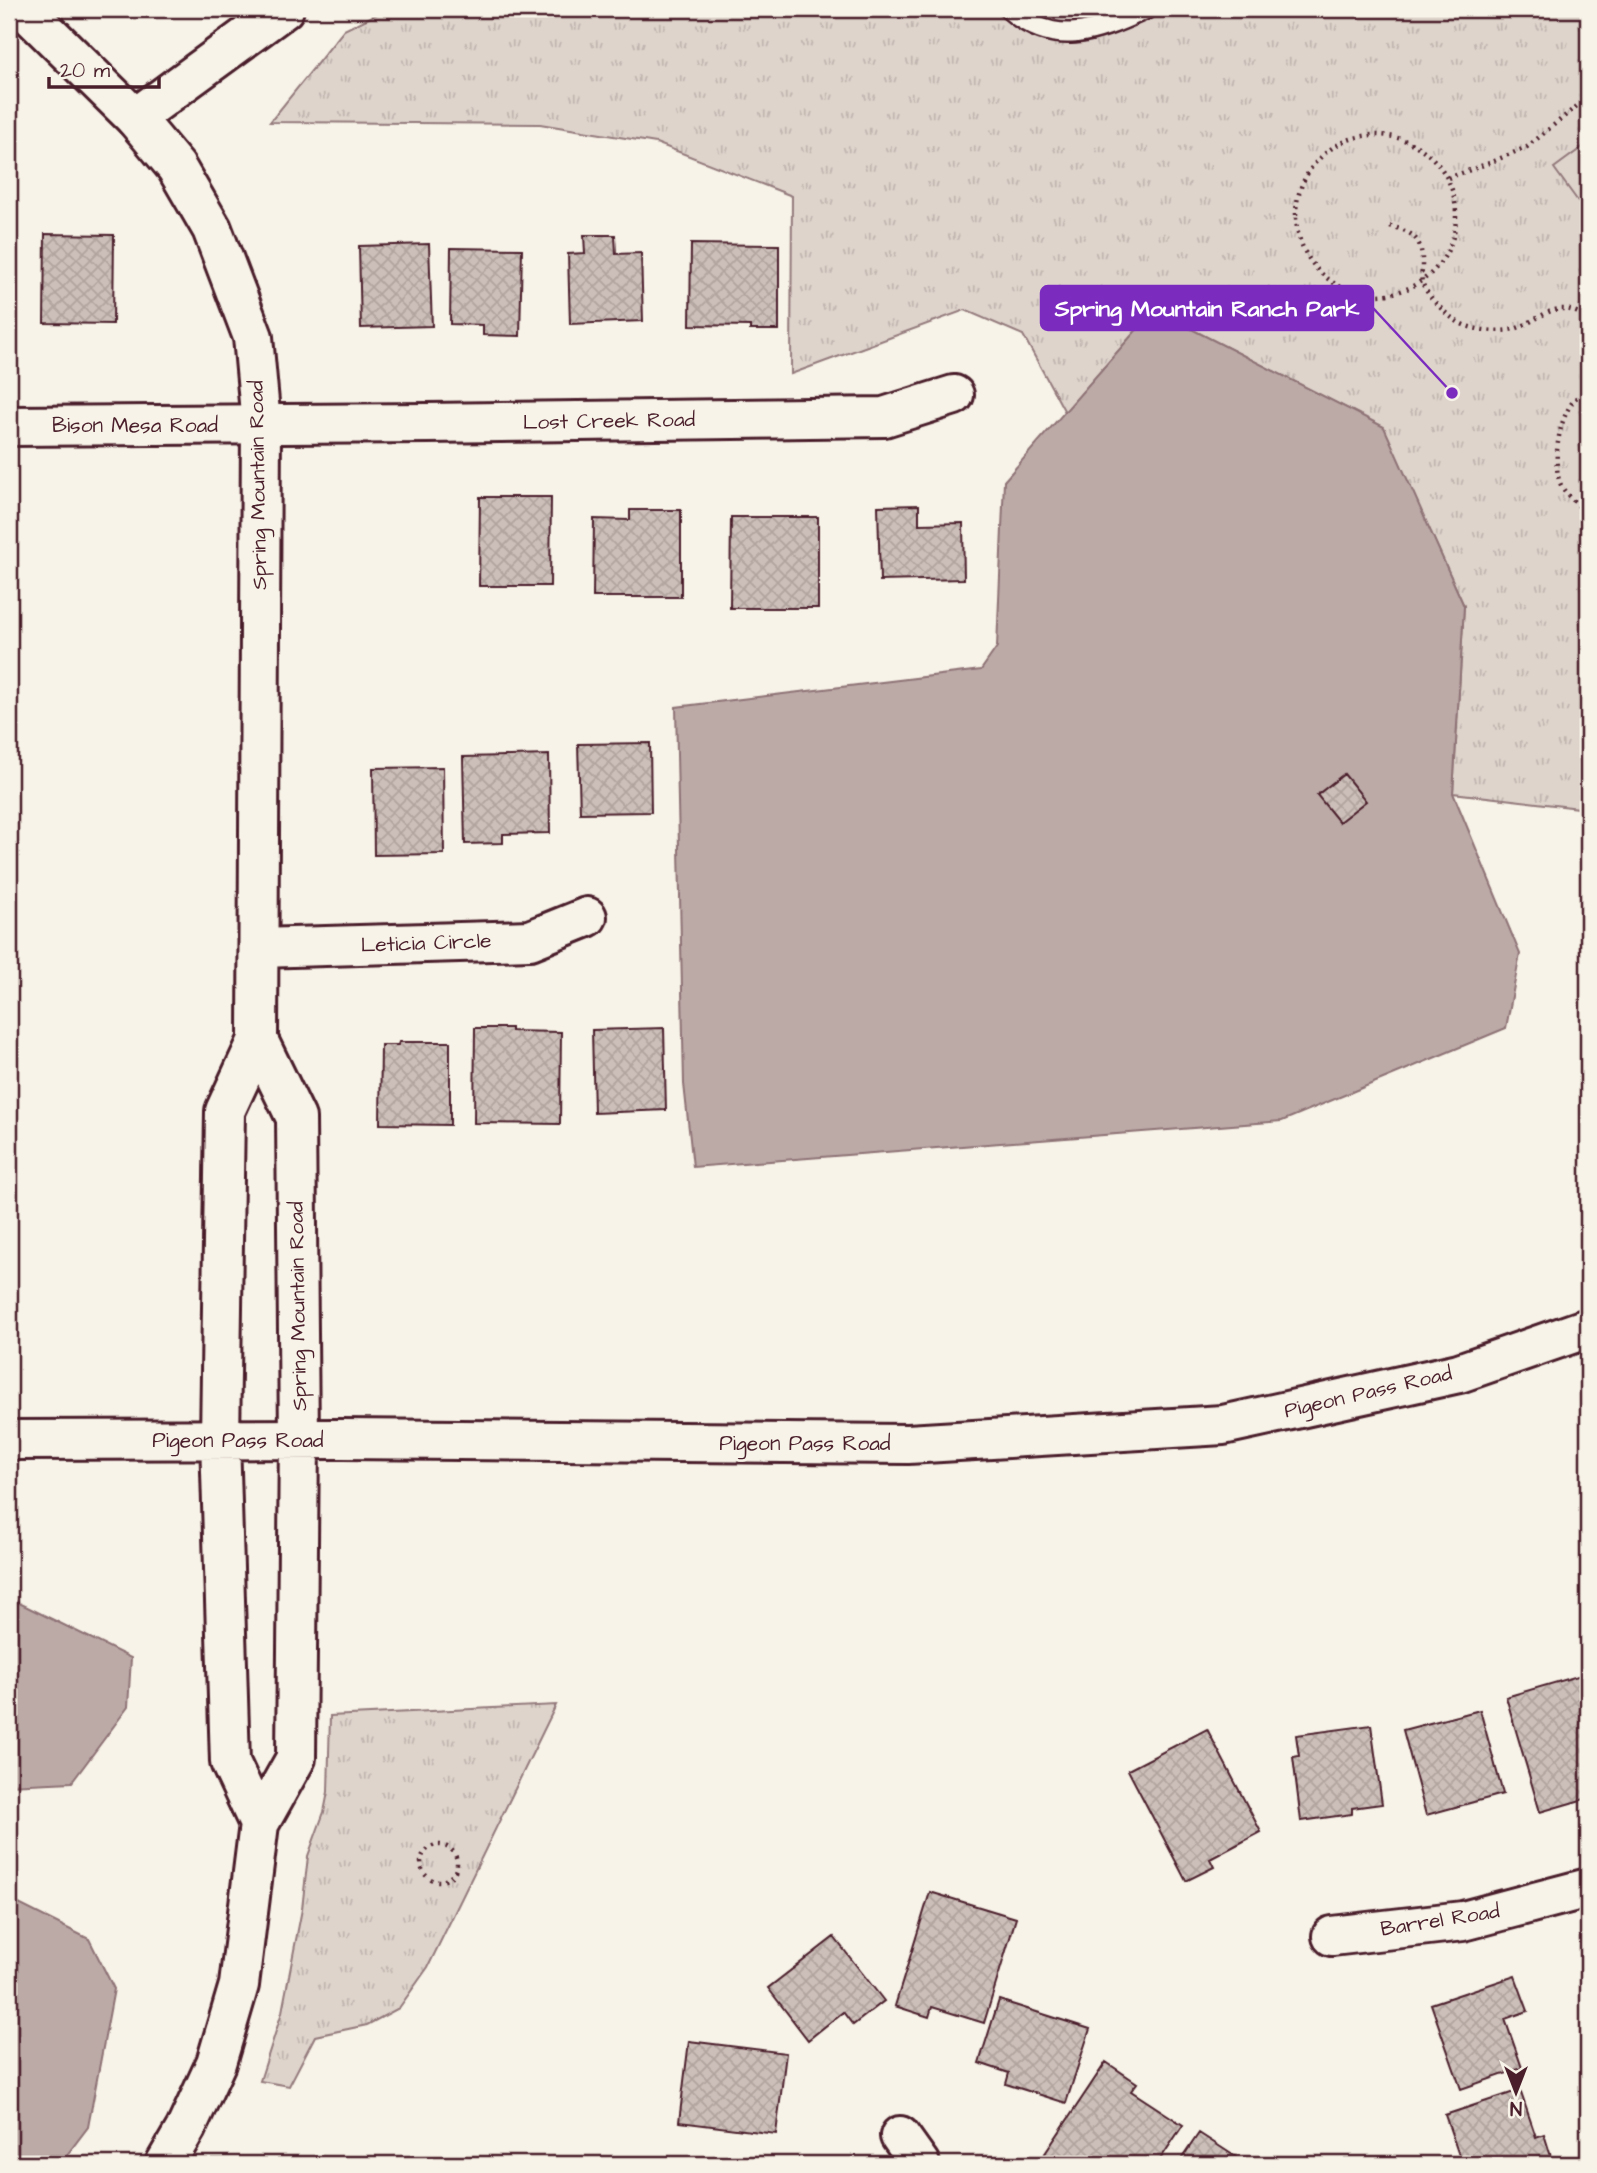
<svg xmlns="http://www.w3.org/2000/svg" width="1597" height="2173" font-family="'Architects Daughter',sans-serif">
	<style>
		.park { fill: url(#park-tufts); stroke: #947a7c; stroke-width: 2 }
		.pitch { fill: #ded4cc; stroke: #947a7c; stroke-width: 2 }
		.water { fill: #bcaaa7; stroke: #8e7275; stroke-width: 2 }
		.building { fill: url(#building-cross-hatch); stroke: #4a1f2b; stroke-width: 2 }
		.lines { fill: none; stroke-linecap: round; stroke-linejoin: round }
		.lane-casing { stroke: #4a1f2b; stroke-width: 24 }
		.street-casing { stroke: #4a1f2b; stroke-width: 44 }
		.secondary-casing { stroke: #4a1f2b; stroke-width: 44 }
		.path { stroke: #4a1f2b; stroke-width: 4.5; stroke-dasharray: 2 5; stroke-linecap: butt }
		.lane { stroke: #f7f3e8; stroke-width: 19 }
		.street { stroke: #f7f3e8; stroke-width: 38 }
		.secondary { stroke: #f7f3e8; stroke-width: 38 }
		.labels { text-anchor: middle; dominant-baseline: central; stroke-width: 5; stroke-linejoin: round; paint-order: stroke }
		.street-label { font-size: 21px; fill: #4a1f2b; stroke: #f7f3e8 }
		.leader { fill: none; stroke: #7b2cbf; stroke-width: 2.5 }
		.callout-dot { fill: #7b2cbf; stroke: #f7f3e8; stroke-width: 2.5 }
		.callout { fill: #7b2cbf; stroke: #7b2cbf; stroke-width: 2.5 }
		.callout-label { font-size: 23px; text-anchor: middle; font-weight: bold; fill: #fff }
	</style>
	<defs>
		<pattern id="park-tufts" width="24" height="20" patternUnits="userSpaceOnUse" patternTransform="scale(1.75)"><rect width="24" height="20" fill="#ded4cc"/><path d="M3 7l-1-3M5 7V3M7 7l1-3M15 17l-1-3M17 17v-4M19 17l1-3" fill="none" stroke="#c0b6af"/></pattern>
		<pattern id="building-cross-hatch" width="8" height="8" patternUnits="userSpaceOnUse" patternTransform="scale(1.75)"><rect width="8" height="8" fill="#ccbfb9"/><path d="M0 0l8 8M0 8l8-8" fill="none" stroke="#b1a49f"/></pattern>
	</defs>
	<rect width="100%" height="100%" fill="#f7f3e8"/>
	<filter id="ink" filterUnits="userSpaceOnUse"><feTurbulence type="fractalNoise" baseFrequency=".0143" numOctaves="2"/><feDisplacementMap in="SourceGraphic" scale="14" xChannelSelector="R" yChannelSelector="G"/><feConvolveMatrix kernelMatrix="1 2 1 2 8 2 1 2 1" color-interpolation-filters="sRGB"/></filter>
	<g filter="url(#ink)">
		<!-- park -->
		<path class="park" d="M387,9h1201v800l-135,-16 11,-187 -81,-179 -229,-117 -89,102 -42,-77 -58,-25 -174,64 1,-178 -136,-53 -116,-19 -270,-2 74,-92z
			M556,1705l-128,262 -29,41 -32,17 -52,11 -26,50 -29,-5 22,-69 20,-103 6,-53 16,-44 4,-20 2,-76z"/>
		<!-- pitch -->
		<path class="pitch" d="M1588,143v66l-3,2 -31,-43z"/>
		<!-- water -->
		<path class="water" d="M1154,310l230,117 80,179 -11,187 67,161 -14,74 -224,93 -589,46 -9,-83 -8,-377 305,-37 16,-23 7,-166z
			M9,1598l122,60 -3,49 -56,75 -63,3z
			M9,1904h10l70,35 25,50 -26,138 -28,37h-51z"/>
		<!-- building -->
		<path class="building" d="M45,234l69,1 -1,89 -69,-1z
			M584,235h31l1,19 25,-1 2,68 -73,3 -2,-70 17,-1z
			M429,244l3,82 -71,2 -2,-82z
			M691,244l88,1v85h-29v-4l-60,-1z
			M451,248l71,1 -2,87 -37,-1v-10l-33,-1z
			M480,497h71l-1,89h-71z
			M919,505v19l44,-1 1,56 -84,2 -2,-75z
			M630,510h51v87h-88l1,-78 36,1z
			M731,517h87v91h-88z
			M650,743l1,69 -71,1 -2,-69z
			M549,755l1,78 -47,1v9l-38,1 -2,-87z
			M443,767l1,87 -70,1 -1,-87z
			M1344,774l22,27 -27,21 -22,-27z
			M475,1028h36v3l50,1 -1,92 -86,-1z
			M664,1028l2,82 -72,3 -2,-83z
			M399,1042h51v83l-70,-1 1,-79h17z
			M1588,1673v125l-48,14 -34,-115z
			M1480,1710l23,84 -77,21 -23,-85z
			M1371,1725l11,79 -30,4v6l-51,7 -8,-64 6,-1 -3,-21z
			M1207,1729l54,103 -51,27 4,8 -28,14 -58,-111z
			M930,1892l86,26 -32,105 -52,-16 -3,10 -34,-11z
			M834,1937l50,64 -31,24 -10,-13 -35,28 -40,-52z
			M1515,1976l13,35 -23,8 17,49 -61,21 -30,-85z
			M999,2000l91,29 -24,74 -60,-19 3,-11 -30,-10z
			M689,2041l97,12 -10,81 -97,-12z
			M1106,2062l31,21 -6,8 52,34 -26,39h-112l-5,-3z
			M1520,2090l16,47 8,-3 9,29 -91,1 -17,-49z
			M1199,2133l37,24 -4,7h-54z"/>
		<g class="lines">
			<defs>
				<path id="lane" d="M1009,9c47,41 87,22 137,0"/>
				<path id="street" d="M24,9l111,109
					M9,426l419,-3 456,-6 70,-22
					M259,948l271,-8 57,-23
					M1332,1936l131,-15 125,-33
					M900,2136l20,28"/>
				<path id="secondary" d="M9,1440l333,-1 566,5 315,-19 236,-52 129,-45
					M259,1824l-29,-62 -10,-323 5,-328 33,-71 3,-616 -8,-87 -41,-108 -36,-62 -41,-49 149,-109
					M165,2164l21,-36 30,-65 23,-78 20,-161 37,-66 3,-319 -3,-321 -38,-78"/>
			</defs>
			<!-- lane casing -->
			<use href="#lane" class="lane-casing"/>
			<!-- street casing -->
			<use href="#street" class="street-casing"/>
			<!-- secondary casing -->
			<use href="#secondary" class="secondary-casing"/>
			<!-- path -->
			<path class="path" d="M1296 215a80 80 0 1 1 160 0a80 80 0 1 1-160 0Z
				M1448,178l41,-15 38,-16 61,-50
				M1390,226c25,6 33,15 32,40 0,5 -1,12 0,16 5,14 23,32 36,40 15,9 46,12 62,5 28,-13 37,-28 68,-9
				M1588,389c-4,3 -9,6 -13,10 -16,18 -22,58 -16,81 4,13 18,25 29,33
				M421 1863a18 18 0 1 1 36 0a18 18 0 1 1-36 0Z"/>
			<!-- lane -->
			<use href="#lane" class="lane"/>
			<!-- street -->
			<use href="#street" class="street"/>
			<!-- secondary -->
			<use href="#secondary" class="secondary"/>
		</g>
	</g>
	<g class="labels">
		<!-- street labels -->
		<g class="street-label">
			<text transform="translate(609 421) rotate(-1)">Lost Creek Road</text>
			<text x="135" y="425">Bison Mesa Road</text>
			<text transform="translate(258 485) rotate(-91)">Spring Mountain Road</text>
			<text transform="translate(426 943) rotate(-2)">Leticia Circle</text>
			<text transform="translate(298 1306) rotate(-91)">Spring Mountain Road</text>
			<text transform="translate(1368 1392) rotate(-13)">Pigeon Pass Road</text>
			<text x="238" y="1440">Pigeon Pass Road</text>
			<text x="805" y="1443">Pigeon Pass Road</text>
			<text transform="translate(1440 1920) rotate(-9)">Barrel Road</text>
		</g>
	</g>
	<!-- callouts -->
	<path class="leader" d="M1452 393L1373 308"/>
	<circle class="callout-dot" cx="1452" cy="393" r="7"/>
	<rect class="callout" x="1041" y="286" width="332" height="44" rx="7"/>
	<g class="callout-label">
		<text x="1207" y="316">Spring Mountain Ranch Park</text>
	</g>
	<!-- margin -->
	<rect width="1597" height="2173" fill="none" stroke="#f7f3e8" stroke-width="35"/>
	<rect x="18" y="18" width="1562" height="2138" fill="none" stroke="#4a1f2b" stroke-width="2.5" filter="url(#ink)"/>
	<!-- north arrow -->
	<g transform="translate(1516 2092) rotate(180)" stroke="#f7f3e8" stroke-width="5" paint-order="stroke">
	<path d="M0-5L12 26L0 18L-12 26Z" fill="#4a1f2b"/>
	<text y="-10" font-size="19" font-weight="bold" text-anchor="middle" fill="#4a1f2b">N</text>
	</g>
	<!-- scale -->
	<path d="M49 77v10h110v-10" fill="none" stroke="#4a1f2b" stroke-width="3.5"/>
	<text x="60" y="77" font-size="21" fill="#4a1f2b" stroke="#f7f3e8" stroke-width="5" paint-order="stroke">20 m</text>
</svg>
